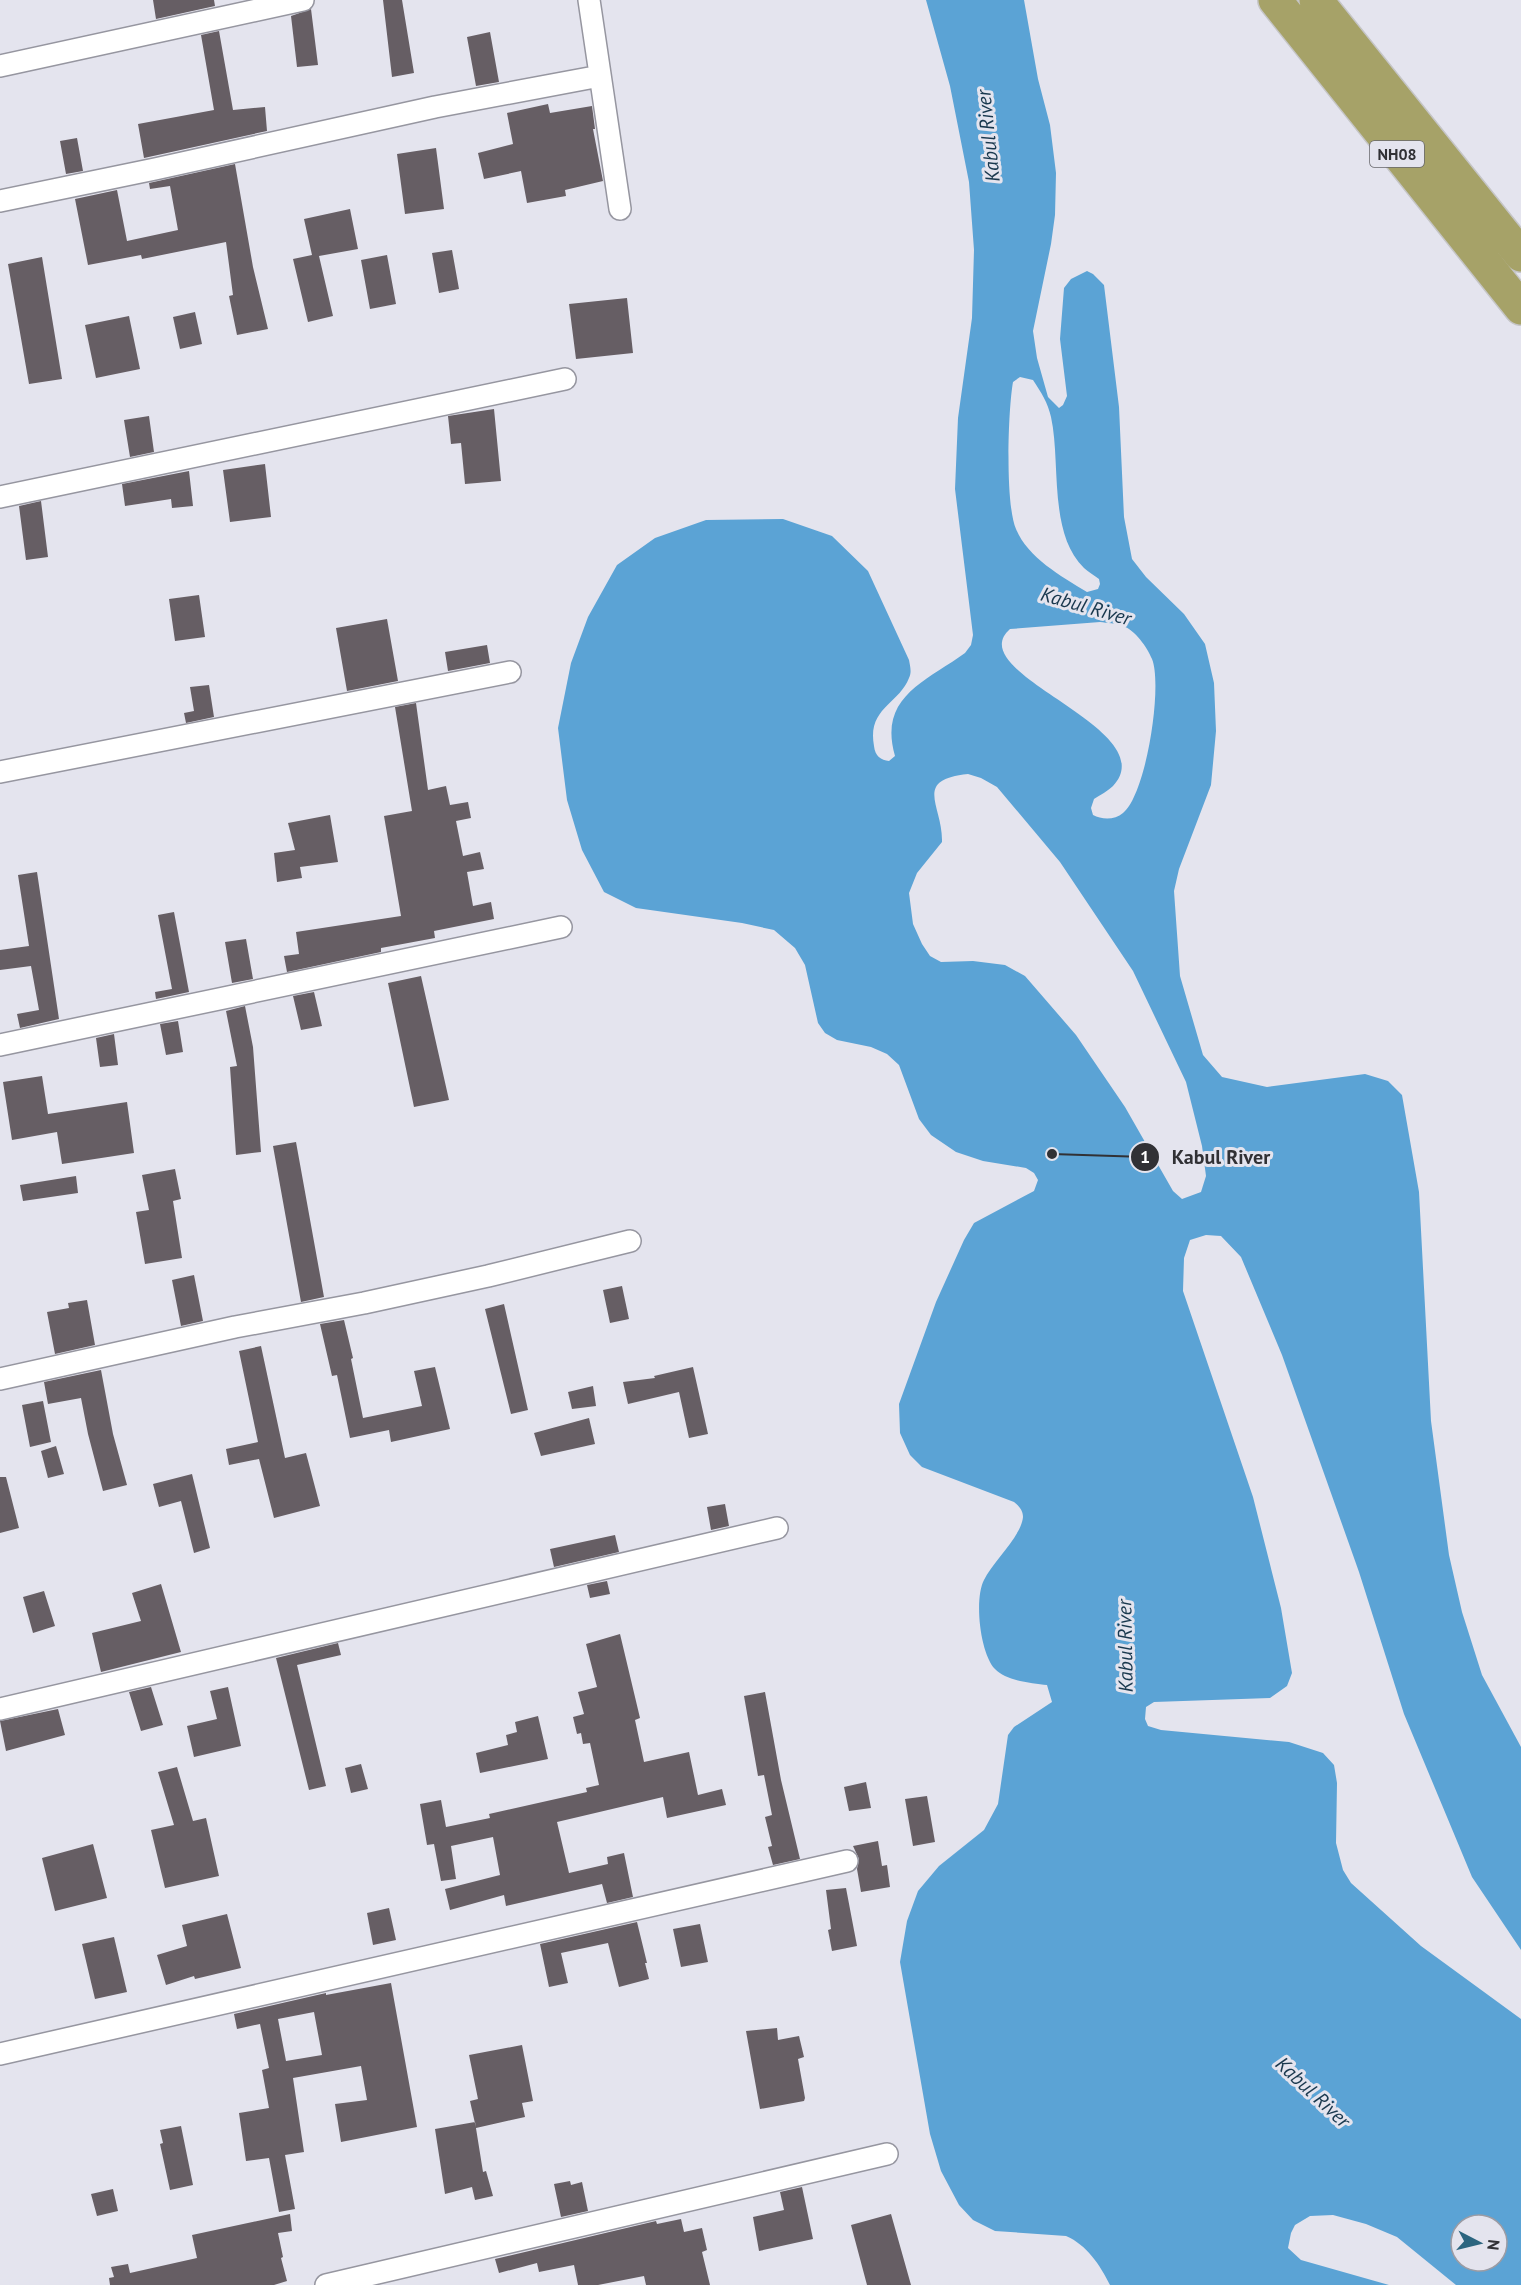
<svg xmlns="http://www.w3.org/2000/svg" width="1521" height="2285" font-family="'PT Sans',sans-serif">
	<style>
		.water { fill: #5ba3d5; fill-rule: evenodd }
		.building { fill: #665e64; fill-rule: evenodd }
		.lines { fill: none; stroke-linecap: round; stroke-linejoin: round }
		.minor-casing { stroke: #9696a0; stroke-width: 24 }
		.trunk-casing { stroke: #c5c5c6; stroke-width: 36 }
		.minor { stroke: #fff; stroke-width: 21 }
		.trunk { stroke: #a6a268; stroke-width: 33 }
		.labels { text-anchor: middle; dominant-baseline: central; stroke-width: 6; stroke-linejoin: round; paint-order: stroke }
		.shield { fill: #e4e4ee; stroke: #67676c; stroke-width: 1.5 }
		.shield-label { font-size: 16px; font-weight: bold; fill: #313135 }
		.water-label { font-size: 20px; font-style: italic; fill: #19384e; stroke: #e4e4ee }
		.leader { fill: none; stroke: #313135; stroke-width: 2 }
		.callout-dot { fill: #313135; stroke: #e4e4ee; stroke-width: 2 }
		.mark-label { font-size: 18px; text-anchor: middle; font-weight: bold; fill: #fff }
		.callout-label { font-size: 20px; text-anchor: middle; font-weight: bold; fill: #313135; stroke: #e4e4ee; stroke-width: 6; stroke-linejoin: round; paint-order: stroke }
	</style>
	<rect width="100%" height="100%" fill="#e4e4ee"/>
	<!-- water -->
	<path class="water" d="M926,0h98l14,79 12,46 6,48 -1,42 -4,29 -18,87 4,27 11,39 11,11 4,-3 4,-9 -7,-57 4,-51 7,-9 16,-8 6,3 11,11 15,122 5,110 8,42 14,18 38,37 21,30 9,39 2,48 -5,54 -32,84 -5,22 6,85 23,79 19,22 45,10 98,-13 23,7 14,14 17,97 12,229 18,134 13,57 20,63 39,72v203l-49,-73 -30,-72 -38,-91 -45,-142 -77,-217 -41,-98 -20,-21 -15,-1 -16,5 -6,18 -1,33 70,206 28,111 11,65 -5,13 -17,12 -116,4 -8,5 -1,12 3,7 13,4 128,12 34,11 11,12 3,18 -1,60 7,27 8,13 70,63 100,73v266h-65l-59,-48 -31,-13 -33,-9 -23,1 -15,9 -4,8 -3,15 13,12 88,25h-279c-10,-20 -23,-40 -44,-49l-71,-5 -22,-11 -14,-15 -18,-34 -11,-37 -30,-172 7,-41 11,-30 21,-25 45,-36 14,-26 10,-69 6,-8 38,-25 -5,-17c-15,-2 -41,-4 -52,-16 -15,-16 -21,-70 -11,-89 9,-19 37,-43 39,-63 0,-7 -4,-11 -9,-15l-92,-35 -12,-12 -10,-22 -1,-29 37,-102 28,-62 10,-17 60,-32 4,-11 -4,-7 -8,-5 -43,-7 -27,-9 -25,-17 -12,-16 -20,-54 -12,-11 -16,-7 -34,-7 -12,-7 -7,-10 -13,-58 -10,-17 -21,-18 -32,-7 -106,-15 -32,-16 -22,-42 -15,-50 -9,-72 13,-65 17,-46 29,-52 38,-27 51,-18 77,-1 49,17 36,35 41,89c1,6 3,12 0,18 -10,26 -42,30 -35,68 1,10 7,14 15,15l6,-5c-17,-59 30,-74 70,-103l6,-8 2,-10 -18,-146 3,-71 14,-100 2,-68 -5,-68 -19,-96zM1020,377l13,3c8,12 15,23 18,37 10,45 -3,116 33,151 4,4 10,7 15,11l1,5 -2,5 -11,3c-26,-16 -59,-34 -71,-63 -11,-25 -8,-119 -3,-147zM1100,622c7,1 16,1 23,4 12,4 24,21 29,33 11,27 -6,136 -29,154 -8,7 -21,7 -30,2l-2,-7 3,-9c6,-4 14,-8 19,-13 53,-58 -154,-112 -103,-157zM968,774l13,4 16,9 63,75 73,109 53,111 16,64 4,30 -5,16 -19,7 -9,-8 -48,-84 -49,-72 -51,-59 -20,-11 -32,-4 -32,1 -11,-6 -8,-12 -9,-20 -4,-31 8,-20 25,-31c1,-37 -30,-62 26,-68zM1461,2225h36v36h-36z"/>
	<!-- building -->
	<path class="building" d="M153,0h61l1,6 -59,13z
		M383,0h19l12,73 -22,4z
		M311,9l7,56 -21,2 -6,-51z
		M219,31l14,79 32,-3 2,24 -123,27 -6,-34 76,-14 -13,-75z
		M490,32l9,50 -23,4 -9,-49z
		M548,104l2,9 42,-7 3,23h-2l10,52 -38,9 1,6 -39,7 -6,-32 -37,8 -6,-26 35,-9 -6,-31z
		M77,138l6,33 -17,3 -6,-33z
		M436,148l8,61 -39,5 -8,-60z
		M235,164l18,103 15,62 -31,6 -8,-39 4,-1 -7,-53 -84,17 -1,-4 -53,10 -13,-66 42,-9 10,51 51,-11 -8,-44 -20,3 -1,-6z
		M350,209l8,40 -39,7 14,60 -25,6 -15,-63 19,-4 -8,-36z
		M452,250l7,39 -20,4 -7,-40z
		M387,255l9,49 -26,5 -9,-49z
		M42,257l20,122 -33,5 -21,-120z
		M627,298l6,55 -57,6 -7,-55z
		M195,312l7,32 -22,5 -7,-32z
		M129,316l11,53 -44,9 -11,-53z
		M494,409l7,72 -36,3 -4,-41 -10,1 -3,-28z
		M149,416l5,36 -24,5 -6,-37z
		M265,464l6,53 -41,5 -7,-52z
		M189,471l4,35 -21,2 -1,-9 -46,7 -3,-22z
		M41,501l7,56 -22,3 -7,-54z
		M199,595l6,42 -30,4 -6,-42z
		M387,619l11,62 -51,10 -11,-63z
		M487,645l3,18 -42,8 -3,-19z
		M209,685l5,32 -28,6 -2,-10 10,-2 -4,-24z
		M416,703l12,87 18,-4 4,19 18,-3 3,16 -15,3 7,35 17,-4 4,17 -17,3 6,34 18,-4 3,17 -60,12 1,7 -54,10v4l-94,20 -3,-16 15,-2 -3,-22 105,-16 -17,-100 28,-5 -17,-104z
		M330,815l8,47 -38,5 2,11 -25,4 -3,-29 21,-3 -7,-27z
		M37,872l22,147 -39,9 -3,-14 22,-4 -8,-44 -31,4v-20l29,-4 -11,-71z
		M174,912l15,80 -33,7 -1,-7 17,-3 -14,-74z
		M246,939l7,40 -21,4 -7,-41z
		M421,976l28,124 -35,7 -26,-124z
		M314,992l8,34 -21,4 -8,-34z
		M245,1006l8,41 8,105 -25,3 -6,-88 7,-1 -11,-55z
		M178,1021l5,31 -17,3 -6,-31z
		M114,1034l4,31 -18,2 -4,-29z
		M42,1076l6,38 79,-12 7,51 -72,11 -5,-32 -45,8 -9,-58z
		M296,1142l28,155 -23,5 -28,-156z
		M175,1169l6,30 -8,2 9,57 -37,6 -9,-52 13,-2 -7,-35z
		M76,1176l2,17 -55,8 -3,-16z
		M194,1275l9,46 -22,5 -9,-46z
		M622,1286l7,33 -19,4 -7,-33z
		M87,1300l8,45 -40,9 -8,-42 22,-4 -1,-5z
		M504,1304l24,106 -17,4 -26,-105z
		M344,1320l9,38 -2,1 12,59 59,-12 -8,-35 21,-4 15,62 -59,13 -2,-12 -39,8 -13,-63 -5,1 -12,-52z
		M261,1346l24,112 21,-5 14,53 -46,12 -15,-59 -30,6 -3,-16 32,-7 -19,-91z
		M693,1367l15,67 -19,4 -10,-46 -51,12 -5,-22 32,-4 -1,-2z
		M101,1370l12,64 14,51 -24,6 -15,-57 -7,-36 -33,6 -4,-22z
		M593,1386l3,20 -24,3 -4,-17z
		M43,1401l8,41 -21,5 -8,-42z
		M589,1418l6,26 -54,12 -7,-23z
		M56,1446l8,28 -16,4 -7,-27z
		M192,1474l18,74 -16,5 -13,-52 -22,6 -6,-23z
		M0,1477h6l13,51 -19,5z
		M725,1504l4,22 -18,4 -4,-23z
		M615,1535l4,17 -65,15 -4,-18z
		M607,1581l3,13 -20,4 -3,-13z
		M161,1584l20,68 -80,20 -9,-39 49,-12 -9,-28z
		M44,1591l11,35 -22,7 -10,-36z
		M620,1634l20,84 -5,2 9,42 45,-10 9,43 24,-6 4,16 -59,13 -4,-21 -106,25 12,51 39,-9 -1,-7 17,-4 9,44 -26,6 -5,-19 -96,22 -2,-11 -54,15 -5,-21 55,-14 -7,-38 -42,9 5,33 -15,2 -7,-37 -7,1 -7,-41 21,-4 5,27 44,-9 -1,-4 98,-22 -1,-4 13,-3 -9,-42 -7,1 -2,-11 -4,1 -4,-17 11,-3 -6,-22 19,-5 -11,-43z
		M338,1643l3,12 -44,10 29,121 -17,4 -33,-132z
		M151,1687l12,38 -22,6 -12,-39z
		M228,1687l13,59 -47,11 -7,-31 30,-7 -7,-28z
		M765,1692l16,88 19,79 -27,6 -5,-18 4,-1 -7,-29 7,-2 -8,-40 -6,1 -14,-80z
		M58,1709l7,26 -59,16 -6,-30z
		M538,1716l10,43 -68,14 -4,-20 32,-8 -2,-10 11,-3 -2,-10z
		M361,1764l7,25 -17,4 -6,-25z
		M177,1767l16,54 13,-3 13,58 -54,12 -14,-58 23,-5 -16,-53z
		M866,1782l5,26 -22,3 -5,-24z
		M927,1796l8,46 -22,4 -8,-47z
		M878,1841l4,25 5,-1 3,22 -29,5 -4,-23 2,-10 -6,-13z
		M93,1844l14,54 -52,13 -13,-53z
		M846,1888l11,58 -25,5 -4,-21 3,-1 -5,-39z
		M389,1908l7,32 -23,5 -6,-32z
		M227,1914l14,54 -46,11 -1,-3 -28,9 -9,-30 30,-9 -5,-21z
		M637,1922l10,41h-2l4,16 -30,8 -11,-44 -47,10 7,30 -19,4 -9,-43z
		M700,1924l8,38 -27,5 -8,-38z
		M114,1937l13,55 -32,7 -13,-55z
		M391,1983l26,144 -76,15 -6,-38 32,-4 -6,-34 -68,12 11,74 -19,3 10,54 -16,3 -10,-54 -23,3 -7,-48 30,-5 -7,-38 7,-2 -9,-44 -23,5 -3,-15 92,-21v2zM314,2012l8,43 -36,6 -8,-42z
		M777,2028l1,12 21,-4 5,21 -6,2 7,39 -1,3 -44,8 -14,-78z
		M522,2045l11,56 -11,2 3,14 -49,11 -6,-27 8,-2 -9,-44z
		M475,2122l8,50 3,-1 7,25 -18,4 -3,-13 -27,7 -10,-65z
		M181,2126l12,59 -23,5 -10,-46 3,-1 -3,-13z
		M570,2181l1,4 11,-3 6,29 -27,6 -7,-33z
		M802,2187l11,52 -54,12 -6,-34 31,-7 -4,-18z
		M113,2189l5,22 -21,5 -6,-22z
		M290,2214l2,17 -14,2 5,24 -2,1 6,23 -13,4h-164l-1,-7 5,-1 -3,-10 17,-3 2,9 67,-15 -5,-23z
		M891,2214l20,71h-44l-16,-60z
		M681,2219l3,13 18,-4 5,22 -5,2 8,33h-64l-2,-9 -46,9h-20l-4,-20 -35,7 -2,-9 -38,10 -4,-14 161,-38 1,3z"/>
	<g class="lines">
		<defs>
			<path id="minor" d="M589,0l31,209
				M0,66l303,-66
				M0,201l155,-32 280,-62 165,-31
				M0,497l565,-118
				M0,772l510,-100
				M0,1045l561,-118
				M0,1379l235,-52 129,-24 124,-27 142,-35
				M0,1709l777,-181
				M0,2054l847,-193
				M326,2285l561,-131"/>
			<path id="trunk" d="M1275,0l246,308
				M1316,0l205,255"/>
		</defs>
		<!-- minor casing -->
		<use href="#minor" class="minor-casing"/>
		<!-- trunk casing -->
		<use href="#trunk" class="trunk-casing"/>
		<!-- minor -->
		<use href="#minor" class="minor"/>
		<!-- trunk -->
		<use href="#trunk" class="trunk"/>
	</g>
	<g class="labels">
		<!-- shield labels -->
		<rect class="shield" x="1370" y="141" width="54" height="26" rx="4.5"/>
		<g class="shield-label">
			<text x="1397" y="154">NH08</text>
		</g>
		<!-- water labels -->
		<g class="water-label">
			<text transform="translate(988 136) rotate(-96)">Kabul River</text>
			<text transform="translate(1086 606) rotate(16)">Kabul River</text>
			<text transform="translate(1125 1646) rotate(-91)">Kabul River</text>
			<text transform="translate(1313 2092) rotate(43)">Kabul River</text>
		</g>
	</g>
	<!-- callouts -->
	<path class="leader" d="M1052 1154L1145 1157"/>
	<g class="callout-dot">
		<circle cx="1052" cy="1154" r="6"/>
		<circle cx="1145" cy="1157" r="15"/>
	</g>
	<g class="mark-label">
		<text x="1145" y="1163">1</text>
	</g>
	<g class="callout-label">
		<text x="1221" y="1164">Kabul River</text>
	</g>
	<!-- north arrow -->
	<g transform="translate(1479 2243) rotate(97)"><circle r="28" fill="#e4e4ee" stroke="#9c9ca4" stroke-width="1.5"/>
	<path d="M0-4.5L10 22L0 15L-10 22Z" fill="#2c657f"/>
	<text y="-9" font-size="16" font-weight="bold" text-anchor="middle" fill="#313135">N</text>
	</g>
</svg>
